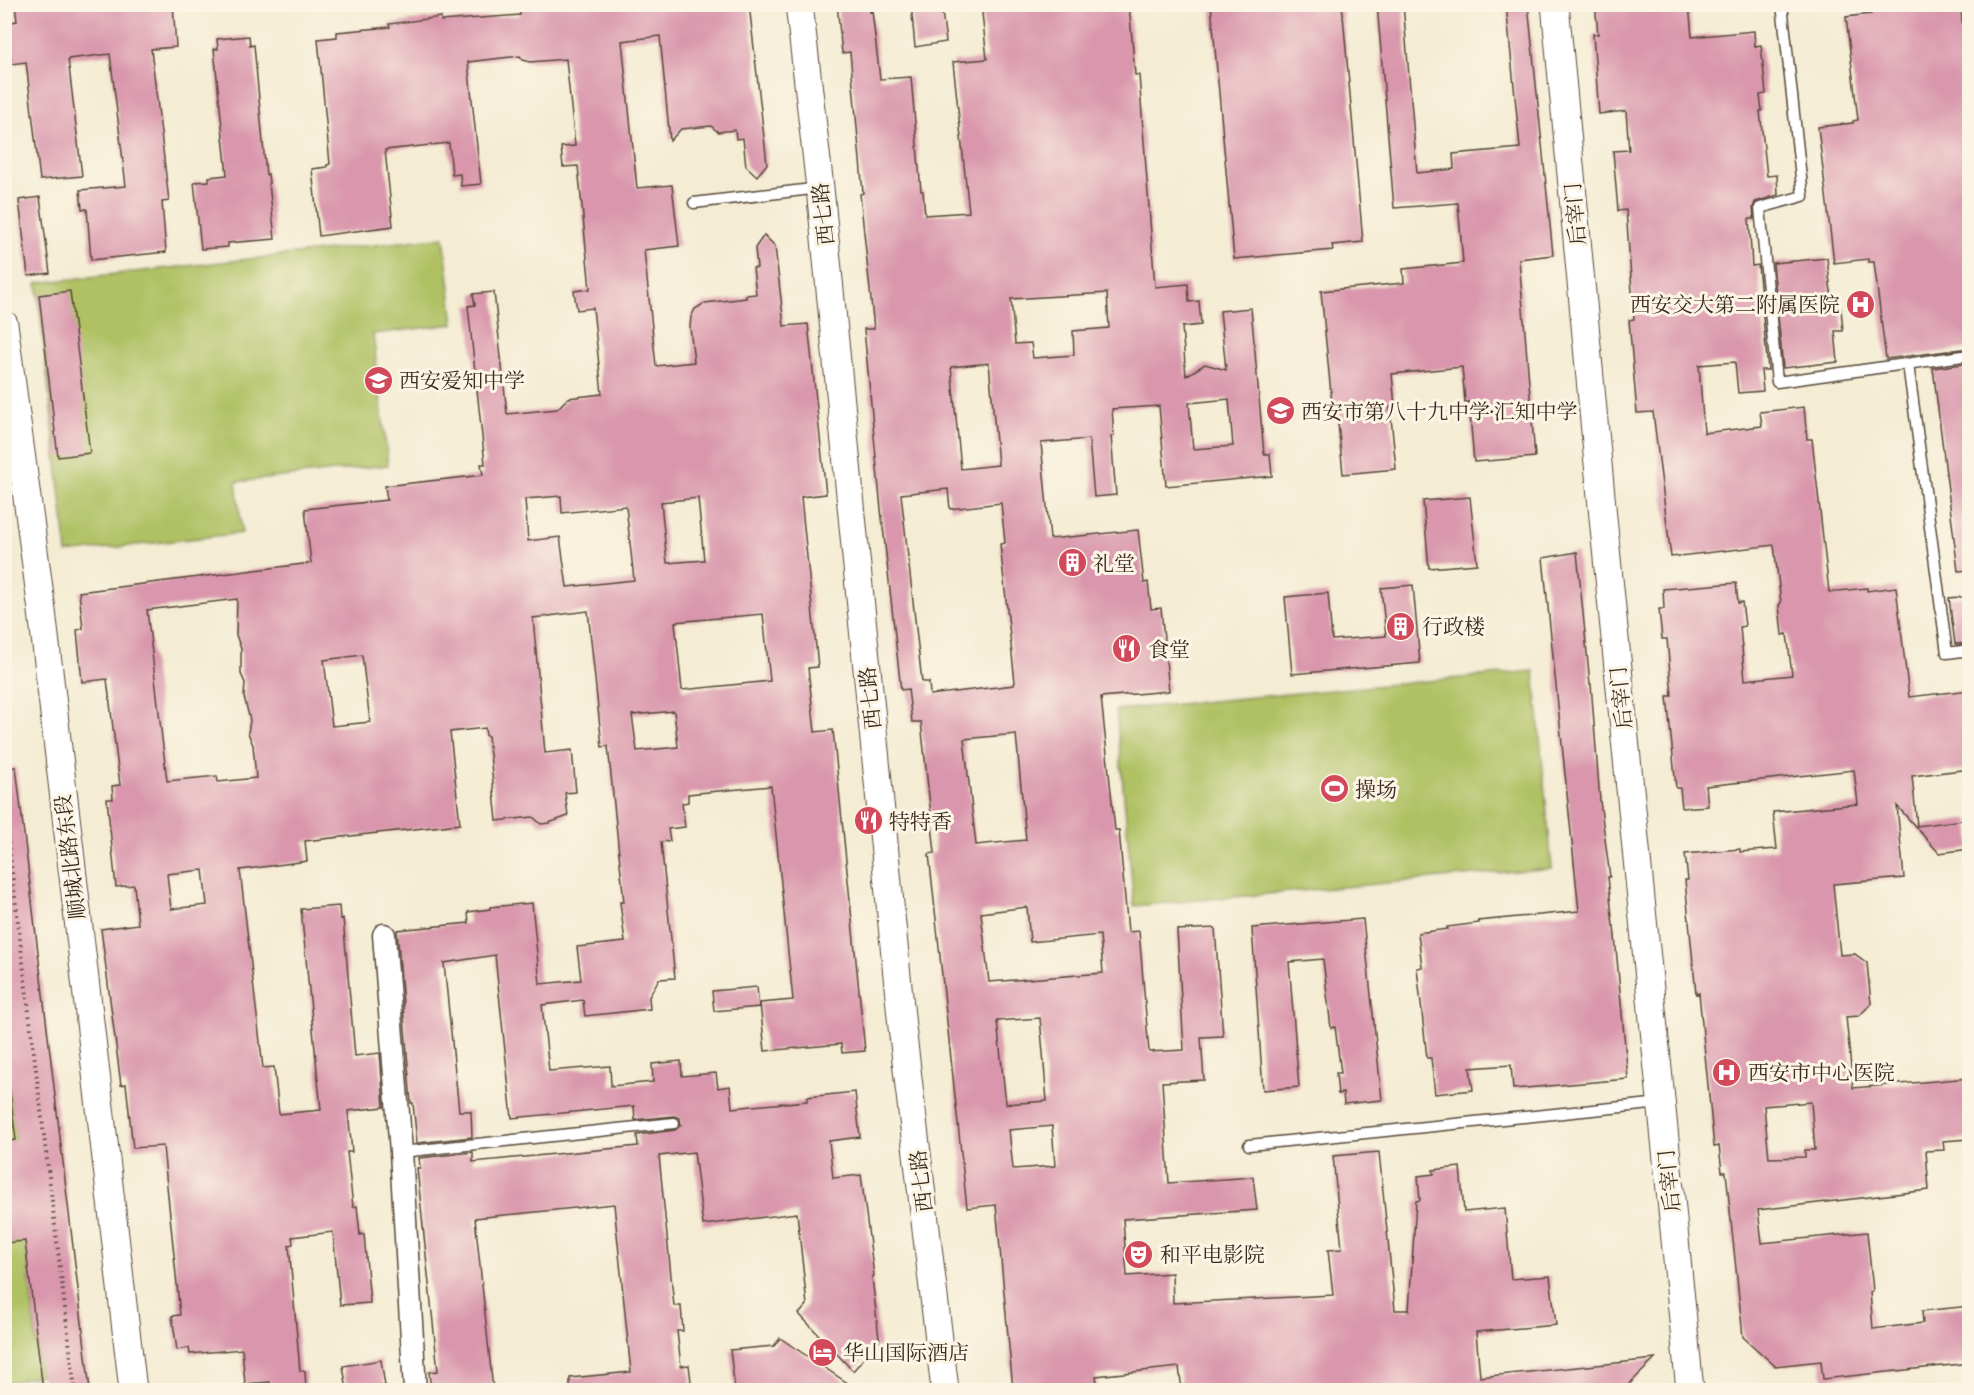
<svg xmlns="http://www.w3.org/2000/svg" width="1974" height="1395" font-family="'Gentium Book Plus','Noto Serif SC',serif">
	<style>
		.green { fill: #afc164; stroke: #757641; stroke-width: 1.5 }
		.building { fill: #d996ac; fill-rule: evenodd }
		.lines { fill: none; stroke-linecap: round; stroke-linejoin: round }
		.service-casing { stroke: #574739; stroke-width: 13 }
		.minor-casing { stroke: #574739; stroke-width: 25 }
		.tertiary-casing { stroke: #574739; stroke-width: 29 }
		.path { stroke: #574739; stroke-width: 4; stroke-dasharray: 1.5 4.5; stroke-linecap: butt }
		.service { stroke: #fff; stroke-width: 10 }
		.minor { stroke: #fff; stroke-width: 22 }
		.tertiary { stroke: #fff; stroke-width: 27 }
		.labels { text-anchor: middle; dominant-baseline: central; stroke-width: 6; stroke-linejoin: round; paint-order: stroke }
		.street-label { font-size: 21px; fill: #3b2a1e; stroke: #fcf5e5 }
		.poi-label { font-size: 21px; fill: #3b2a1e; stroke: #fcf5e5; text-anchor: start }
	</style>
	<rect width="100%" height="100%" fill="#fcf5e5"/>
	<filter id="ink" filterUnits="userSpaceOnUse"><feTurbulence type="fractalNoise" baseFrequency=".0167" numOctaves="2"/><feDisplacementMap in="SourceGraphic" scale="12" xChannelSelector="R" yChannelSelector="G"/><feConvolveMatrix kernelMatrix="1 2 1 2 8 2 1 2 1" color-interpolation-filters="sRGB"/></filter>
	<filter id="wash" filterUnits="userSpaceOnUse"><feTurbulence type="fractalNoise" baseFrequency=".008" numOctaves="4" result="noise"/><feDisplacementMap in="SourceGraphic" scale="24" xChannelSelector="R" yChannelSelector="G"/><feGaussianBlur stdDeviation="1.35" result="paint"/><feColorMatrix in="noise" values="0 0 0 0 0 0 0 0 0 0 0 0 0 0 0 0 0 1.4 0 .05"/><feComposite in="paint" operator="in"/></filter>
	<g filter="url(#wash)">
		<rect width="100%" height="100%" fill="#f4ecd3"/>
		<!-- green -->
		<path class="green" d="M444,237l10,87 -81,10 15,131 -152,17 6,51 -175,20 -30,-270z
			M1534,671l18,197 -418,38 -18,-196z
			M4,1047l12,93 -11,2h-1z
			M25,1241l15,134 -35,8 -1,-140z"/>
		<g id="blocks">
			<!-- building -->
			<path class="building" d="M15,4h158l3,43 -25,2 18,152 -7,1 4,50 -75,8 -4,-51h-5l-2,-19 46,-4 -16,-132 -42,5 14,117 -42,4 -14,-118 -15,2 -1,-16 -6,1v-26l13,-2z
				M519,4h230l18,160 -10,12 -11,-10 -3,-28 -7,1 -1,-9 -17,2 -7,-6 -30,3 -11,12 -10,-105 -38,5 15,147 35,-3 7,61 -35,4 12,116 38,-4 -4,-35 1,-10 4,-8 10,-6 41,-5v-3l10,-1 -3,-26h4l-2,-20 9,-13 11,11 9,80 24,-2 18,170 -25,3 17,170 -10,1 7,64 18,-2 32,321 -23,2 -1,-9 -76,7 -5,-48 33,-3 -22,-214 -83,8v8l-6,1 3,24 -17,2 2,12 -9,1 14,136 -16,1 -10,18 1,12 -65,7 -2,-16 -41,5 7,66 61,-5 1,20 42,-4 -1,-18 29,-3 1,15 34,-3 2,15 12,-2 2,22 75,-7v-4l48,-5 5,45 -31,4 4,37 28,-3 13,101 -2,1 8,70 -16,2 1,8 -12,14 -54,-57 8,-9 -10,-92 -94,12 -9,-73 -35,4 15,150h7l2,25h-6l4,35 8,-1 3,25h-122v-12l61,-6 -17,-168 -139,14 18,172h-62l-2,-18 9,-1 -21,-203h3l-1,-10 54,-6v10l165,-16 -1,-11 38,-5 6,-5 -1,-7 -6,-2 -39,4 -1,-14 -122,12 -17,-163 -51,8 15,148h12l1,26 -55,6 -4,-40h-2l-14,-173 72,-7 -1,-11 22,-3v-2l42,-4 8,81 41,-4 -4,-33 48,-5 -5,-40h4l-16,-156 -6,1 -14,-136 -55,7 12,135 27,-3 4,42 -11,1 3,23 -19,7 -8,1 -8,-7 -36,4 -9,-85h-2l-1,-8 -35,4 10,92 -155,17 2,20 -67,9 23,198 11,-1 5,47 42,-4 -20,-201 38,-3 1,13 3,-1 12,138 25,-3 4,54 -36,4 4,41h-5l6,55 4,-1 3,29 4,-1 6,69 -30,2 -7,-73 -41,5 1,7 -4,1 11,126h5l1,19h-35l-1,-8 -25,2 -3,-35 -52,5 -1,-6 -12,2 -5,-34 8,-1 -17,-169 -30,2 -7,-64 -5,1 -20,-156 37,-5 -4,-39 -18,2 -9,-88h6l-1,-13 8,-1 -13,-106 -25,3 -5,-52 6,-1 -4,-37 232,-29 -6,-54 82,-9 -2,-14 98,-11 -2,-11h4l-17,-158 7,-1 -2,-11 21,-2 13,122 50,-5 11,-11 34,-4 -9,-86 -16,2 -3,-19 16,-2 -12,-123 -15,1 -2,-20 14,-1 -9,-87 -36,3 -7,-2 -3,-4 -52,6 13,122 -20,2 -1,-12 -8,1 -3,-32 -64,7 8,76 -74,10 -7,-67 15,-2v-2l3,-1 -12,-125 19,-2v-5l53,-5 -1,-3 52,-7v4l79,-6zM561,496l1,17 64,-7 8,74 -67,7 -7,-50 -32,4 -3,-42zM698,498l6,62 -37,3 -6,-61zM237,599l-1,36 5,14v25l4,9 -1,14 6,23 -2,13 5,12 3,33 -38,4 -1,-6 -50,5 -20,-171zM763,614l7,67 -88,9 -7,-68zM362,655l8,67 -38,4 -8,-66zM674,711l4,36 -41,4 -5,-36zM203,870l4,35 -36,4 -4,-35z
				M837,4h32l1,8 2,-1 8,68 31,-2 10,114h2l2,24 44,-3 -16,-150 34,-3 -6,-55h148l6,71h4l16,212 33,-3 1,18 10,-1 2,24 -19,2 4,49 19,-12 21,6 -6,-59 31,-3 13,146h6l2,22 -106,10 -7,-80 -47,3 2,27h-3l5,59 -22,2 -5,-58 -48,4 9,96 88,-9 6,53 4,-1 3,27 10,-1 8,83 -68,6 14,133h4l9,102 11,-1 10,121 35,-2 -7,-120 38,-2 8,108 -22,1 3,43 -42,2 7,101 84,-6 4,33 -134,9 4,57 45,-3 1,30 160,-8 -5,-45 14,-1 -9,-93 46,-4 16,158h14l7,-109 4,-1 -2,-24 16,-2 -1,-4 27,-3 4,45 41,-4 6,71 39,-3 6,49 -80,7 4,45 175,-18 -32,31h-441l-3,-23 -83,9 2,14h-85l-17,-185 -29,3 -38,-354 6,-1 -14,-131h-9l-4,-33 -7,1 -21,-190 -16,-171h10l-14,-135 3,-1 -13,-141 -8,1zM1107,293l2,35 -36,3 1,24 -41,3 -2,-15 -16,1 -4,-45zM989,363l9,102 -37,4 -10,-102zM1229,399l4,47 -40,3 -4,-46zM948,489l2,20 51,-6 4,40 -5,1 15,138 -1,3 -84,10 -1,-13h-7l-21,-188zM1016,734l10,106 -50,5 -12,-106zM1027,907l3,35 70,-7 3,38 -114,9 -8,-69zM1040,1018l7,83 -41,3 -9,-83zM1052,1126l3,40 -42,3 -4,-39z
				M911,4h30l5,38 -31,5z
				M1211,4h131l21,238 -31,3 1,5 -99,9z
				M1377,4h26l14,169 37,-4 -1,-15 67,-6 -14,-144h22l25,251 -34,4 16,198 -61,5 -5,-60h-4l-3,-35 -70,7 3,32 -5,1 6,62 -53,5 -6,-61 -4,1 -12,-123 83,-8 -1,-14 60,-6 -5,-60 -64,5z
				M1595,4h94l3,33 62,-6 1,15 6,-1 5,49 -6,1 2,16h-2l7,65 10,-1 1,20 -23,7 -2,6 1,11h-5l3,47 6,-1 10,105h-7l2,21 -25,2 -3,-31 -36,3 5,68 58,-7 -2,-14 44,-5 3,32h5l17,153 38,-4v3l29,-4 13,110 61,-7v79l-58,7 5,50 53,-7v30l-31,4 -42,-47 7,72 -71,6 7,71 15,-1 12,9 4,41 -12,12 -13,1 7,71 117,-10v61l-27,2 1,9 -18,1 3,39 -171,20 4,33 105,-11 6,59 -3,1 3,37 50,-6 -1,-12 48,-5v57l-147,16 -2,-18 -46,5 -32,-29 -17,-165h-4l-3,-26 -5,1 -15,-154 -3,1 -11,-114h3l-3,-26 55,-5v3l37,-3 -4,-37 85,-8 -4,-34 -148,16 2,20 -26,2 -2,-20h-4l-9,-92h5l-5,-57h-5l-3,-30h5l-1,-20 73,-6 2,20 4,-1 3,24 -5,1 5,53 47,-5 -5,-41 -5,1 -3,-30 2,-2 -7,-58 -103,12 -18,-145 -16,1 -8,-93 5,-1 -8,-109 -8,1 -5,-60 16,-1 -3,-39 -27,3 -6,-80h5zM1811,1102l4,48h-10v7l-36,1 -5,-52z
				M1885,4h47l1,4 27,-4 10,80v264l-84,11 -12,-97h-6v-3l-34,4 -16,-136 35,-4v-2l5,-1 -12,-103 25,-3v-5h3v-3z
				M249,36l1,10 4,-1 12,130 2,-1 7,65 -47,4v4l-27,2 -7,-67 15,-1v-4l18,-2 -13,-126h4l-1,-10z
				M40,197l10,76 -22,3 -9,-76z
				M1827,258l6,51h8l2,22h-8l3,31 -55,6 -10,-105z
				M70,291l20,162 -32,4 -19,-162z
				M1970,363v207l-12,1 -25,-203z
				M1470,497l7,67 -48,4 -6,-67z
				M1577,552l13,132h1l9,117 10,76h-2l5,49h1l14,153 -115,10 -2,-24 -41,3 3,22 -38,4 -4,-36h-4l-10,-90 5,-1 -4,-34 30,-4 -1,-2 32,-4 -1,-2 101,-10 -36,-353z
				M1413,585l7,78 -128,11 -7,-77 43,-4 4,47 54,-4 -5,-48z
				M1970,596v47l-15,1 -6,-46z
				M16,767l74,623h-47l-18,-149 -21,2v-101l12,-2 -12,-93v-279z
				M1363,919l19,181 -38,4 -1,-11 -5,1 -2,-21h5l-6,-46 -4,1 -8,-69 -34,3 10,125 -36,3 -11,-162z
				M757,987l2,20 -45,4 -2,-20z
				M780,1338l78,52h-123l-5,-40 44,-4z
				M381,1360l4,26 -38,4 -4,-24z"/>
		</g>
	</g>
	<g filter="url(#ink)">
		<use href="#blocks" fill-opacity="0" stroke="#574739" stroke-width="1.5"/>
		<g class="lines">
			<defs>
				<path id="service" d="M1782,4l21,192 -43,12 17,174 193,-27
					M694,203l126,-15
					M1908,364l39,289 23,-3
					M1249,1145l412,-42
					M401,1152l273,-29"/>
				<path id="minor" d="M384,935l17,217 14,238"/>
				<path id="tertiary" d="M799,4l21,184 82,839 43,363
					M1555,4l49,524 86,862
					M4,324l38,287 91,779"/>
			</defs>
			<!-- service casing -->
			<use href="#service" class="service-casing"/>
			<!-- minor casing -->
			<use href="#minor" class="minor-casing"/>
			<!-- tertiary casing -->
			<use href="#tertiary" class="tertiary-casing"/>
			<!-- path -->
			<path class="path" d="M4,807l71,583"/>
			<!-- service -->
			<use href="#service" class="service"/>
			<!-- minor -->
			<use href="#minor" class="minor"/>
			<!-- tertiary -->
			<use href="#tertiary" class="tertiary"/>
		</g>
	</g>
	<!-- icons -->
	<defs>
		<symbol id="hospital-disc" viewBox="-11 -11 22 22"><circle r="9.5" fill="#d1495b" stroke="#fcf5e5"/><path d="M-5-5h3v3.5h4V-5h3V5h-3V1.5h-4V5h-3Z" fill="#fff"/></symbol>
		<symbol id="school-disc" viewBox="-11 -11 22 22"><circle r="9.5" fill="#d1495b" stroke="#fcf5e5"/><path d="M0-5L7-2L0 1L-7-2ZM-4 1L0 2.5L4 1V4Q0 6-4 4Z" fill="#fff"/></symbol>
		<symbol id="building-disc" viewBox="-11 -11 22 22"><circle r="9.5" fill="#d1495b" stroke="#fcf5e5"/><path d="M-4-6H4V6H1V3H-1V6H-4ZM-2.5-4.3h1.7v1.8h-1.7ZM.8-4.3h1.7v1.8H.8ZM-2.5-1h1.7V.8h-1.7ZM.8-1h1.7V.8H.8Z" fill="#fff"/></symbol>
		<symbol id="restaurant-disc" viewBox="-11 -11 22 22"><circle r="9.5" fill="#d1495b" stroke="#fcf5e5"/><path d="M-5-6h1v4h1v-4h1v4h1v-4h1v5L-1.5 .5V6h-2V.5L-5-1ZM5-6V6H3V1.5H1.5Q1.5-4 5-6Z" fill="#fff"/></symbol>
		<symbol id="stadium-disc" viewBox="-11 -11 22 22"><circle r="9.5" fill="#d1495b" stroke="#fcf5e5"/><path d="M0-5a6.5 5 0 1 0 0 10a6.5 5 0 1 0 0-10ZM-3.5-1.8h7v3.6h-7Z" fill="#fff"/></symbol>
		<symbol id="theatre-disc" viewBox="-11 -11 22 22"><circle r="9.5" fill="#d1495b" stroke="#fcf5e5"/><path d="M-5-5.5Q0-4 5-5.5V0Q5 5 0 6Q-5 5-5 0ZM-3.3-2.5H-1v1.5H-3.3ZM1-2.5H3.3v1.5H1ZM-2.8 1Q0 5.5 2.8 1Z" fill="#fff"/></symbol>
		<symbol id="hotel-disc" viewBox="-11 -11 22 22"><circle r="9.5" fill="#d1495b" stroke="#fcf5e5"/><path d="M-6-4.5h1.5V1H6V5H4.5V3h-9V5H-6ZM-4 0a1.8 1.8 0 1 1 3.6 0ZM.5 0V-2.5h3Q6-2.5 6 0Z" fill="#fff"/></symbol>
	</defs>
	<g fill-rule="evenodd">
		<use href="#hospital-disc" x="1844" y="288" width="33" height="33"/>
		<use href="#school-disc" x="362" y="364" width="33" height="33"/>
		<use href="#school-disc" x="1264" y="394" width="33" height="33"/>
		<use href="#building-disc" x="1056" y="546" width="33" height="33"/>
		<use href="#building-disc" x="1384" y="610" width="33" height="33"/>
		<use href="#restaurant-disc" x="1110" y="632" width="33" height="33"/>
		<use href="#stadium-disc" x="1318" y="772" width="33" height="33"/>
		<use href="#restaurant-disc" x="852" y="804" width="33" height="33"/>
		<use href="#hospital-disc" x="1710" y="1056" width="33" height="33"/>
		<use href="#theatre-disc" x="1122" y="1238" width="33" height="33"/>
		<use href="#hotel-disc" x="806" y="1336" width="33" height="33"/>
	</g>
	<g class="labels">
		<!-- street labels -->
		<g class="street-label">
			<text transform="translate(823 214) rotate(-96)">西七路</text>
			<text transform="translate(1575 214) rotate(-95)">后宰门</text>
			<text transform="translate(870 698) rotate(-96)">西七路</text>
			<text transform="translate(1621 698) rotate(-96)">后宰门</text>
			<text transform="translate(70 857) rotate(-97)">顺城北路东段</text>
			<text transform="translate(921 1181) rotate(-97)">西七路</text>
			<text transform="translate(1669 1181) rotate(-96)">后宰门</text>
		</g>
		<!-- poi labels -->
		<g class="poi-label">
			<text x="1840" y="304" text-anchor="end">西安交大第二附属医院</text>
			<text x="399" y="380">西安爱知中学</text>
			<text x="1301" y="411">西安市第八十九中学·汇知中学</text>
			<text x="1093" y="563">礼堂</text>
			<text x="1422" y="626">行政楼</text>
			<text x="1148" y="649">食堂</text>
			<text x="1355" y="789">操场</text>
			<text x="889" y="821">特特香</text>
			<text x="1748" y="1072">西安市中心医院</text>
			<text x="1160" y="1254">和平电影院</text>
			<text x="843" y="1352">华山国际酒店</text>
		</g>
	</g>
	<!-- margin -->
	<rect width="1974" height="1395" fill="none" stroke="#fcf5e5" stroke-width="24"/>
</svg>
